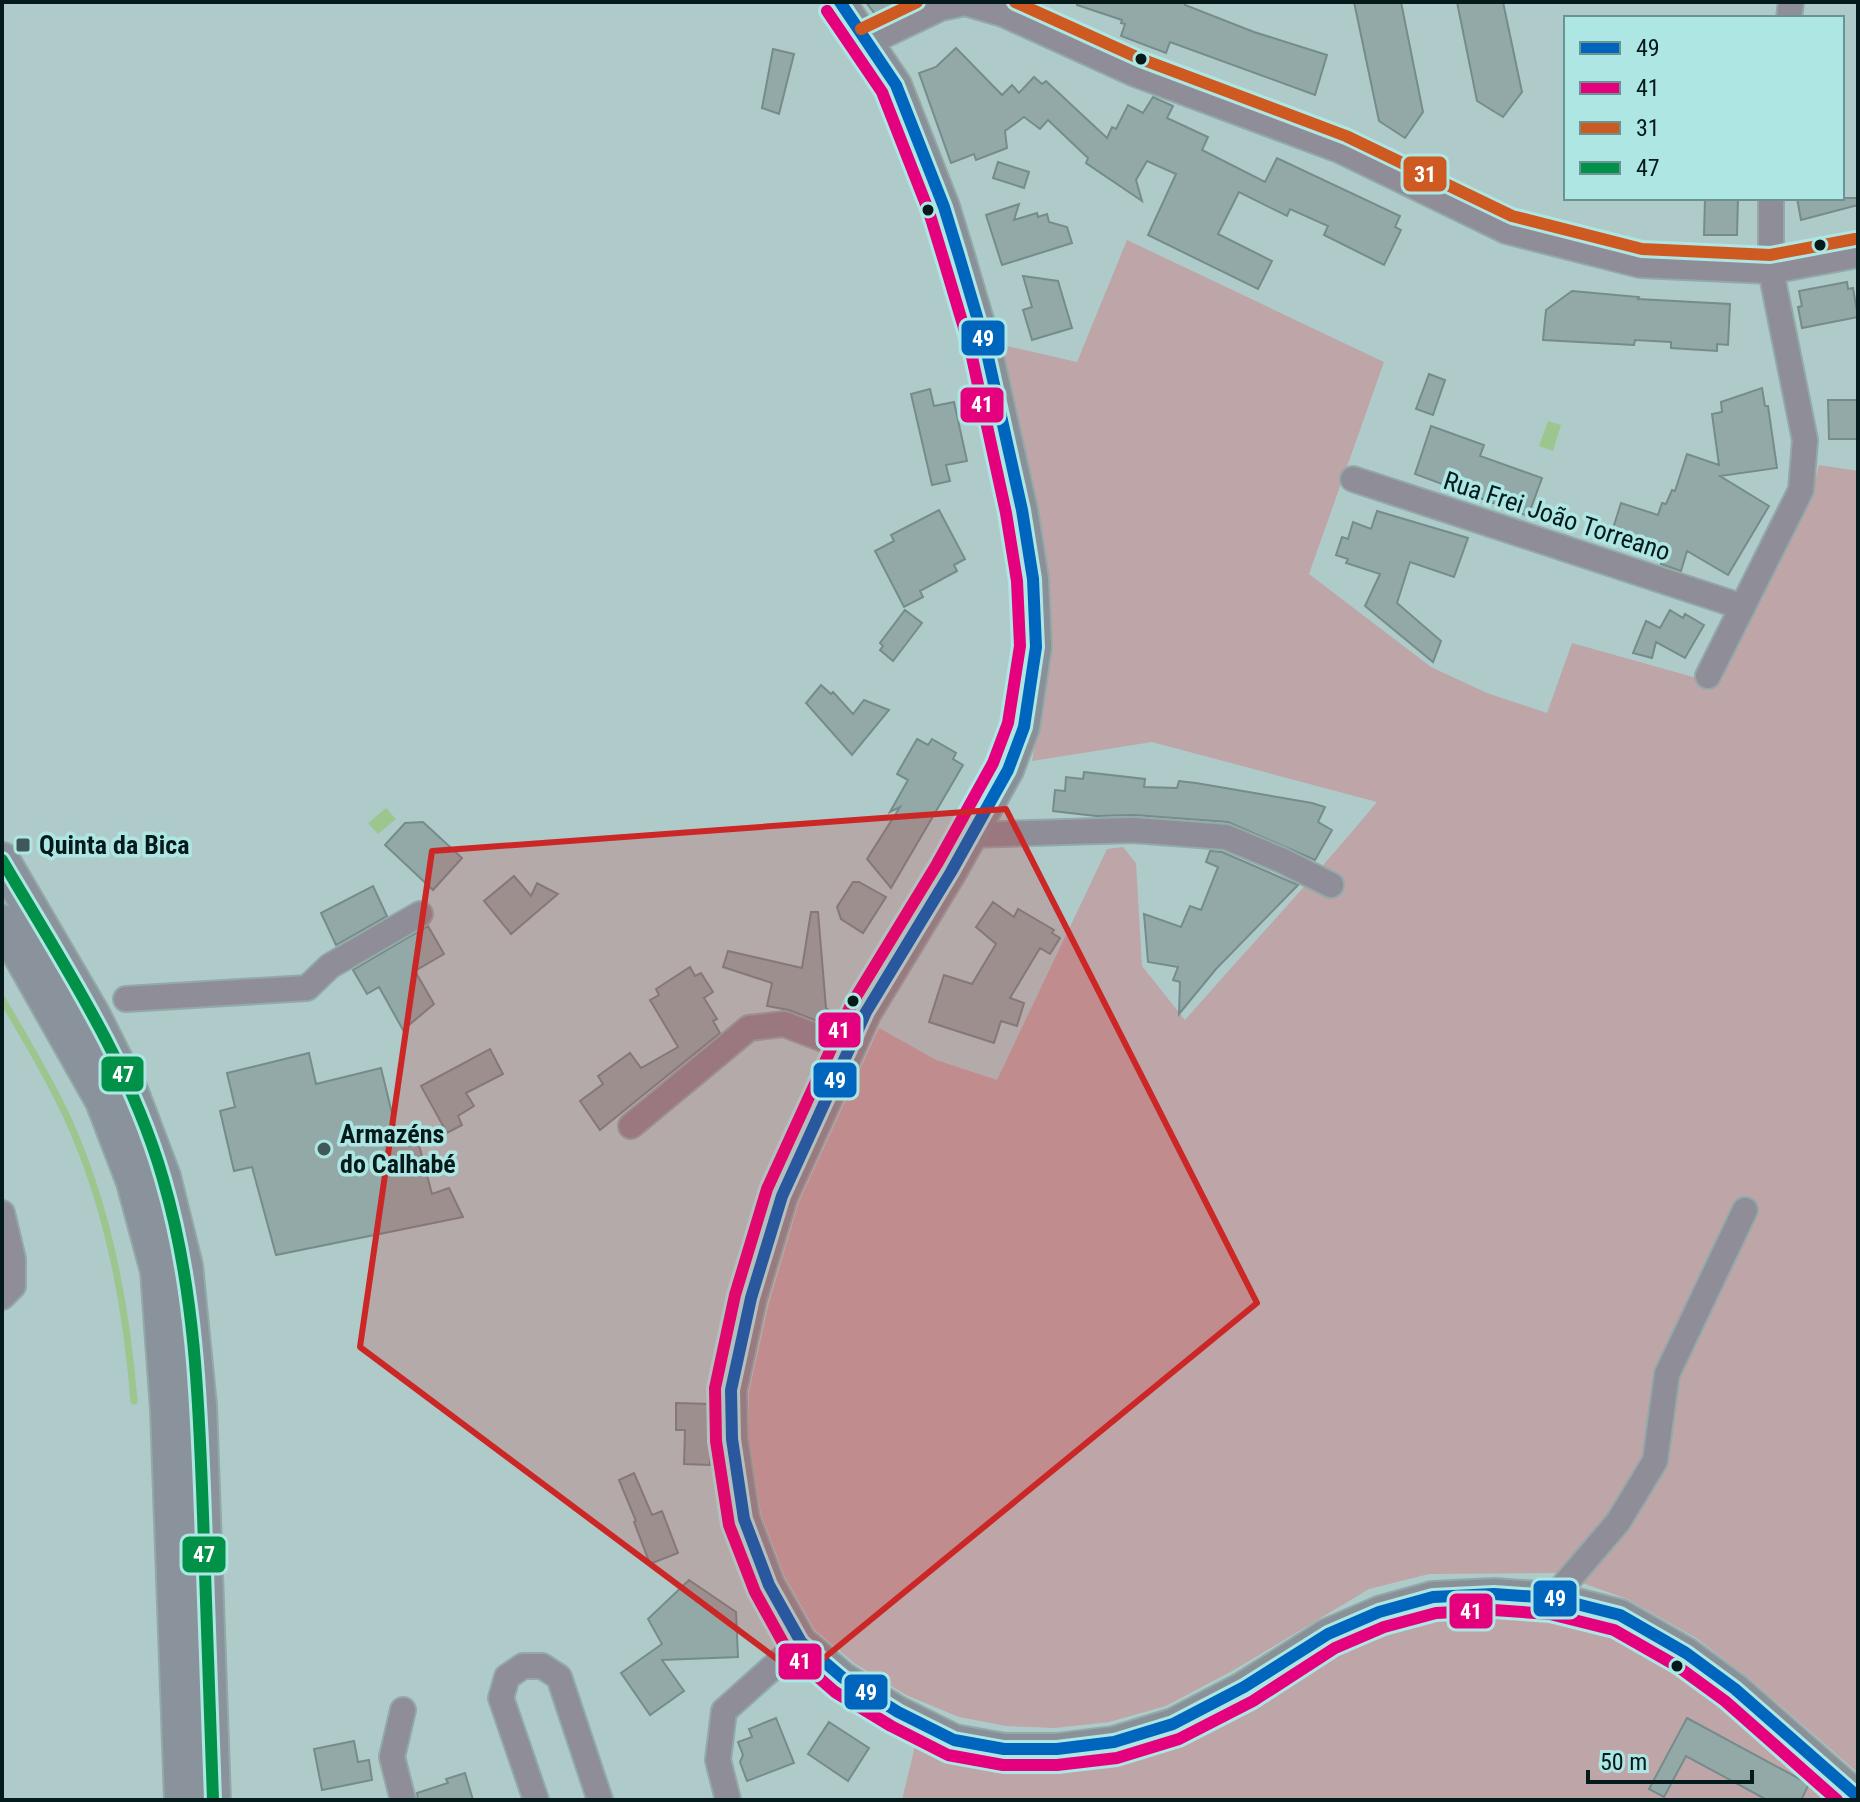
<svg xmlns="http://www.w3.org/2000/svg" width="1860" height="1802" font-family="'Roboto Condensed',sans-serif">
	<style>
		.green { fill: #bea5a8 }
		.water { fill: #9cc68d }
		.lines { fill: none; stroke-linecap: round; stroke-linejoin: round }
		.stream { stroke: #9cc68d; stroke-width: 7 }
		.building { fill: #92a9a8; stroke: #758c8b; stroke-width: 2 }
		.minor-casing { stroke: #92a9a8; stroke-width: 28 }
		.major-casing { stroke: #92a9a8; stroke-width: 34 }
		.highway-casing { stroke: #92a9a8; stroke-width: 38 }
		.minor { stroke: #8f8d97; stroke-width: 24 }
		.major { stroke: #8a9097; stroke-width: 30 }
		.highway { stroke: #8a939b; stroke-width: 34 }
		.bus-1-casing { stroke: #aee6e3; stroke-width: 18 }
		.bus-2-casing { stroke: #aee6e3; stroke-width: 18 }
		.bus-3-casing { stroke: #aee6e3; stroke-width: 18 }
		.bus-4-casing { stroke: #aee6e3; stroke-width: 18 }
		.bus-1 { stroke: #0065bd; stroke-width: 12 }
		.bus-2 { stroke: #e5007d; stroke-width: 12 }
		.bus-3 { stroke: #ce5a21; stroke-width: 12 }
		.bus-4 { stroke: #019149; stroke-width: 12 }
		.marked { fill: #cc2727; fill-opacity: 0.2; stroke: #cc2727; stroke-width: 6; stroke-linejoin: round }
		.bus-dot { fill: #051a1a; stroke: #aee6e3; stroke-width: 3 }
		.poi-dot { fill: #405858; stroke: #aee6e3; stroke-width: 3 }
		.labels { text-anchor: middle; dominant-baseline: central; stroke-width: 7; stroke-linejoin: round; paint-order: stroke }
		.street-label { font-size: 26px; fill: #051a1a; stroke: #aee6e3 }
		.poi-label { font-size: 26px; font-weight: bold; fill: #051a1a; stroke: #aee6e3; text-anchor: start }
		.line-badge { stroke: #aee6e3; stroke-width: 3 }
		.badge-label { font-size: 22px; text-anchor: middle; font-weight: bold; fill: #fff }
	</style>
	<rect width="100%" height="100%" fill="#aecbca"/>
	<!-- green -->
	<path class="green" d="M1127,240l257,122 -75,212 122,93 56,26 60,20 25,-70 146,41 94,-191 7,-28 39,6v1302l-112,-97 -50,-38 -69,-39 -72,-26 -126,1 -60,15 -135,81 -68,36 -57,16 -54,6 -49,-2 -47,-9 -53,-22 -52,-32 -39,-33 -30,-53 -24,-63 -12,-76v-46l20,-89 30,-101 80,-174 57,32 61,20 110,-231 16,-2 13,16 6,103 43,54c64,-73 130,-143 192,-218l-225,-60 -120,19 19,-111 -3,-71 -12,-71 -26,-120 -12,-44 79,18z
		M1494,1614c40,2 82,4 119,21 75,32 159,109 218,165h-929l14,-58c11,5 22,13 33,17 66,20 170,11 233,-17 24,-11 48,-25 70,-38 45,-25 85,-56 134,-74 35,-12 70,-14 108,-16z"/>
	<!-- water -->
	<path class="water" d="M1548,421l13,4 -8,26 -14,-5z
		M386,808l10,11 -18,15 -10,-11z"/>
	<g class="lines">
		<!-- stream -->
		<path class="stream" d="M2,999c23,39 46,77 65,118 41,90 59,186 67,284"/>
	</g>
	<!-- building -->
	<path class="building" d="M866,2h53l-39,19z
		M1077,2h109l-1,3 69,27 73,23 -12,40 -145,-53 -4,11 -45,-17 4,-12 -4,-1 1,-3 -45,-15z
		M1354,2h47l22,110 -18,26 -26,-17z
		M1457,2h46l19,90 -19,25 -26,-16z
		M956,48l46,47 10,-10 7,8 15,-16 8,7 4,-3 61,57 5,-11 4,2 12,-24 15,8 10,-16 20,9 -6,12 41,19 -6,13 63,32 12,-24 123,58 -5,11 6,3 -17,35 -60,-30 4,-9 -38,-17 -3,7 -48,-24 -21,42 54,27 -14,28 -110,-54 28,-61 -29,-13 -11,19 6,21 -56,-38 2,-5 -40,-38 -8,9 -16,-12 -19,14 2,17 -31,12 -2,-6 -23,9 -32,-90 17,-6z
		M773,49l21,5 -15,60 -17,-6z
		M998,162l31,10 -5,16 -31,-10z
		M1705,198h33l-1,37h-33z
		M1797,198h61v7l-57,15z
		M1019,204l-5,16 23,-7 1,4 9,-3 2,8 18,5 5,16 -70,22 -16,-50z
		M1023,276l35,5 14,47 -40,12 -9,-30 9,-3z
		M1847,282l1,7 5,-1 5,29 -56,11 -4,-21 4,-1 -3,-15z
		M1572,291l67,6 -1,2 92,5 -2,41 -11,-1v7l-46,-3v-6l-36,-2 -1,5 -91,-5 3,-30z
		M1429,374l16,6 -12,35 -17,-6z
		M1762,388l3,18h3l9,62 -57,8 49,30 -41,69 -41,-24 -6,20 -20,-7 1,-5 -53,-18 12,-38 37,12 4,-12 4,1 6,-14 3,1 12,-37 32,11 -7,-51 10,-2 -1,-10z
		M930,389l4,17 20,-4 13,59 -21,4 4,16 -18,4 -21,-91z
		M1828,400h30v39h-29z
		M1431,426l53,19 -4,11 62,22 -14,38 -113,-42z
		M939,510l26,49 -11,6 3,6 -37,20 3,6 -19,10 -29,-56 19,-10 -3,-6z
		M1377,511l91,27 -14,39 -44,-15 -13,41 44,38 -8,21 -68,-56 15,-32 -34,-11 2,-4 -12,-4 6,-18 6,2 5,-17 18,7z
		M905,610l17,13 -29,38 -13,-11 3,-4 -3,-3z
		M1670,610l13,8 2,-4 19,11 -19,33 -29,-16 -4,16 -19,-5 13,-32 14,7z
		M821,685l10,9 2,-2 20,22 11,-14 25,10 -37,45 -46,-52z
		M917,739l11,6 4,-6 24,14 -3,6 10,6 -72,123 -24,-29 33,-52 -10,5 18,-32 -11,-6z
		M1084,772l61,7 -1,8 33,1 2,-7 17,2 116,20 13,4 -7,15 14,8 -17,30 -87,-38 -94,-7 -38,1 -43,-5 2,-21 10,1 1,-14 17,2z
		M423,822l39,36 -29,32 -48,-45 20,-22z
		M1210,851l12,1 76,33 -82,84 -37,45 1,-32 -7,-2 5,-13 -30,-5 -4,-48 37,13 9,-21 11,4 17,-43 -12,-5z
		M514,876l17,20 6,-13 21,11 -47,40 -27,-33z
		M853,882h6l27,15 -23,36 -22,-14 -4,-12z
		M373,886l14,30 -51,29 -15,-32z
		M993,902l21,15 4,-8 36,21 -2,3 8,5 -10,16 -10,-6 -30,50 14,5 -7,23 -16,-5 -7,22 -65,-21 15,-47 28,9 24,-40 -20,-17z
		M811,912h7l8,96 16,12 -4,9 -49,-19 -22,-4 5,-23 -49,-16 5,-16 74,17z
		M428,926l16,28 -29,17 19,33 -31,26 -24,-43 -12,7 -14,-24z
		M690,967l5,9 6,-3 12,19 -9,6 13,21 -4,2 7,12 -120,97 -20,-29 23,-17 -5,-8 32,-23 11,15 37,-21 -28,-47 9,-5 -3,-6z
		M490,1049l13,25 -37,19 8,13 -16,10 4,9 -15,8 -26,-47z
		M309,1053l7,31 65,-16 15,62 18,-4 18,68 17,-6 14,29 -187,38 -24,-88 -18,4 -14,-60 15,-4 -8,-34z
		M676,1403l36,1 -2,61 -26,-1 1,-34h-9z
		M634,1473l18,42 10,-4 16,42 -28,11 -16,-42 2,-1 -17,-41z
		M689,1580l47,32 2,45 -76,3 22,31 -34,24 -29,-42 41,-29 -14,-25z
		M776,1718l18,45 -47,18 -7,-19 3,-7 -5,-13 14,-5 -3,-8z
		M1687,1718l122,66 -8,16h-34l-81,-44 -22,41 -15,-8z
		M829,1722l40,26 -21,33 -40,-27z
		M354,1741l4,21 11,-2 3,20 -50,10 -8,-41z
		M465,1773l8,27h-55l-1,-7 31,-10 -2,-4z"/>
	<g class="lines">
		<defs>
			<path id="minor" d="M1789,18l2,-16
				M868,43l73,-35 24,-5 38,11 132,60 204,76 167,81 134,34 131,6 87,-16
				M1353,479l390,128
				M1708,676l93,-186 4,-50 -34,-169v-73
				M971,835l162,-5 93,7 55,23 50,25
				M126,999l181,-11 23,-22 90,-52
				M631,1126l118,-98 35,-4 65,25
				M2,1213l11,46v27l-11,11
				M1553,1598l65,-76 37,-61 12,-87 78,-164
				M403,1800l-11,-43 11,-47
				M536,1800l-35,-102 6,-21 16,-11h19l17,11 41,123
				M728,1800l-10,-40 6,-49 77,-69"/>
			<path id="major" d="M840,2l56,83 48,122 15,49 26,88 37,166 11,69 3,68 -12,80 -16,43 -57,102 -85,140 -84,184 -31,102 -20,92 1,49 12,80 25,66 32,57 42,36 55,34 56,28 50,9h53l57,-7 59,-18 71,-37 84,-53 51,-22 54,-15 61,-3 59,4 67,17 66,38 49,36 123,108"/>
			<path id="highway" d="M2,860l90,154 38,76 33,87 22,89 14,140 14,394
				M2,922l101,179 31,81 24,89 10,138 14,391"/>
		</defs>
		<!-- minor casing -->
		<use href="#minor" class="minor-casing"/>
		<!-- major casing -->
		<use href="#major" class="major-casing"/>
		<!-- highway casing -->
		<use href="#highway" class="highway-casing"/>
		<!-- minor -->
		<use href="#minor" class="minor"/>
		<!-- major -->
		<use href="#major" class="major"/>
		<!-- highway -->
		<use href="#highway" class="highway"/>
		<defs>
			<path id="bus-1" d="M840,2l56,83 48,122 15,49 26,88 37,166 11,69 3,68 -12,80 -16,43 -57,102 -85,140 -84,184 -31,102 -20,92 1,49 12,80 25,66 32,57 42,36 55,34 56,28 50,9h53l57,-7 59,-18 71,-37 84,-53 51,-22 54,-15 61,-3 59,4 67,17 66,38 49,36 123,108"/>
			<path id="bus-2" d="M827,11l55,81 47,120 15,49 26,87 36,165 11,68 3,65 -12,77 -15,40 -56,101 -86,141 -84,184 -32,106 -20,93 1,53 13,84 26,67 32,58 48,42 56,34 57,29 55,10h54l60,-7 62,-19 74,-38 82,-53 49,-21 52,-14 58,-3 56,4 64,16 63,36 48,35 112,99"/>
			<path id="bus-3" d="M1015,2l126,57 205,77 166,80 130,33 128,6 85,-16
				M861,29l56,-27"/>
			<path id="bus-4" d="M2,860c60,102 128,204 161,319 32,109 36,223 40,336 3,95 7,190 10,285"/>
		</defs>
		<!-- bus-1 casing -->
		<use href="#bus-1" class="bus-1-casing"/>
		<!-- bus-2 casing -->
		<use href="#bus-2" class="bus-2-casing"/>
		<!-- bus-3 casing -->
		<use href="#bus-3" class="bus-3-casing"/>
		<!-- bus-4 casing -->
		<use href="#bus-4" class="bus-4-casing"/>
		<!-- bus-1 -->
		<use href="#bus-1" class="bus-1"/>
		<!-- bus-2 -->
		<use href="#bus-2" class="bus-2"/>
		<!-- bus-3 -->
		<use href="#bus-3" class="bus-3"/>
		<!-- bus-4 -->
		<use href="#bus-4" class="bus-4"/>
	</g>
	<!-- marked area -->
	<path class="marked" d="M1006,809l251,494 -456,374 -441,-330 72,-496z"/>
	<!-- markers -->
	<g class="bus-dot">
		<circle cx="1141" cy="59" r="7"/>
		<circle cx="928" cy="210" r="7"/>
		<circle cx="1820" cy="245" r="7"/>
		<circle cx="853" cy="1001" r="7"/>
		<circle cx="1677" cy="1666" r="7"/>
	</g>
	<g class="poi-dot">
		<rect x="15" y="837" width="16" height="16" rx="4"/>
		<circle cx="324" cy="1149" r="8"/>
	</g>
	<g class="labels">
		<!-- street labels -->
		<g class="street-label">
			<text transform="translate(1557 516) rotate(18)">Rua Frei João Torreano</text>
		</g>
		<!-- poi labels -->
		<g class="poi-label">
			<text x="39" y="845">Quinta da Bica</text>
			<text x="340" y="1134">Armazéns<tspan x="340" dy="30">do Calhabé</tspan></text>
		</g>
	</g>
	<g class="line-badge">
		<rect x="1402" y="155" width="46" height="38" rx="8" fill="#ce5a21"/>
		<rect x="960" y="319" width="46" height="38" rx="8" fill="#0065bd"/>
		<rect x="959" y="386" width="46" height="38" rx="8" fill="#e5007d"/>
		<rect x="817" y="1011" width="45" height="38" rx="8" fill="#e5007d"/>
		<rect x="100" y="1055" width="45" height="38" rx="8" fill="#019149"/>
		<rect x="812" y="1061" width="46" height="38" rx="8" fill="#0065bd"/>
		<rect x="181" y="1535" width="46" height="39" rx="8" fill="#019149"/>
		<rect x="1532" y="1579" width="46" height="39" rx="8" fill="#0065bd"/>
		<rect x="1448" y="1592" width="46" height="38" rx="8" fill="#e5007d"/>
		<rect x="777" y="1642" width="46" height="39" rx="8" fill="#e5007d"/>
		<rect x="843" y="1673" width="46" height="38" rx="8" fill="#0065bd"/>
	</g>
	<g class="badge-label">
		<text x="1425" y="182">31</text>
		<text x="983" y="346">49</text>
		<text x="982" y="412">41</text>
		<text x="839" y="1038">41</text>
		<text x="123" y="1082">47</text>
		<text x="835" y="1088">49</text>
		<text x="204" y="1562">47</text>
		<text x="1555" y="1606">49</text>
		<text x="1471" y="1619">41</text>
		<text x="800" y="1669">41</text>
		<text x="866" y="1700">49</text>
	</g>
	<!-- border -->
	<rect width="1860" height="1802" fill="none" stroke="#051a1a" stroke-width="8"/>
	<!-- legend -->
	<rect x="1564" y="16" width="280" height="184" fill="#aee6e3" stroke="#6a9493" stroke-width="2"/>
	<rect x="1580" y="42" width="40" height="12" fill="#0065bd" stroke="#6a9493" stroke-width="2"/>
	<text x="1636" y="56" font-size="24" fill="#051a1a">49</text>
	<rect x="1580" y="82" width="40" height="12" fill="#e5007d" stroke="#6a9493" stroke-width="2"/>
	<text x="1636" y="96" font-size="24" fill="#051a1a">41</text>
	<rect x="1580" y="122" width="40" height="12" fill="#ce5a21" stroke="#6a9493" stroke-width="2"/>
	<text x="1636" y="136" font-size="24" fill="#051a1a">31</text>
	<rect x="1580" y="162" width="40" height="12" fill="#019149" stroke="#6a9493" stroke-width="2"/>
	<text x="1636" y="176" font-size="24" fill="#051a1a">47</text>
	<!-- scale -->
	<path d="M1588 1770v12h164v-12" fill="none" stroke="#051a1a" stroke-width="4"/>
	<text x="1600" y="1770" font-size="24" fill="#051a1a" stroke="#aee6e3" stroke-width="6" paint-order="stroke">50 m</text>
</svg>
